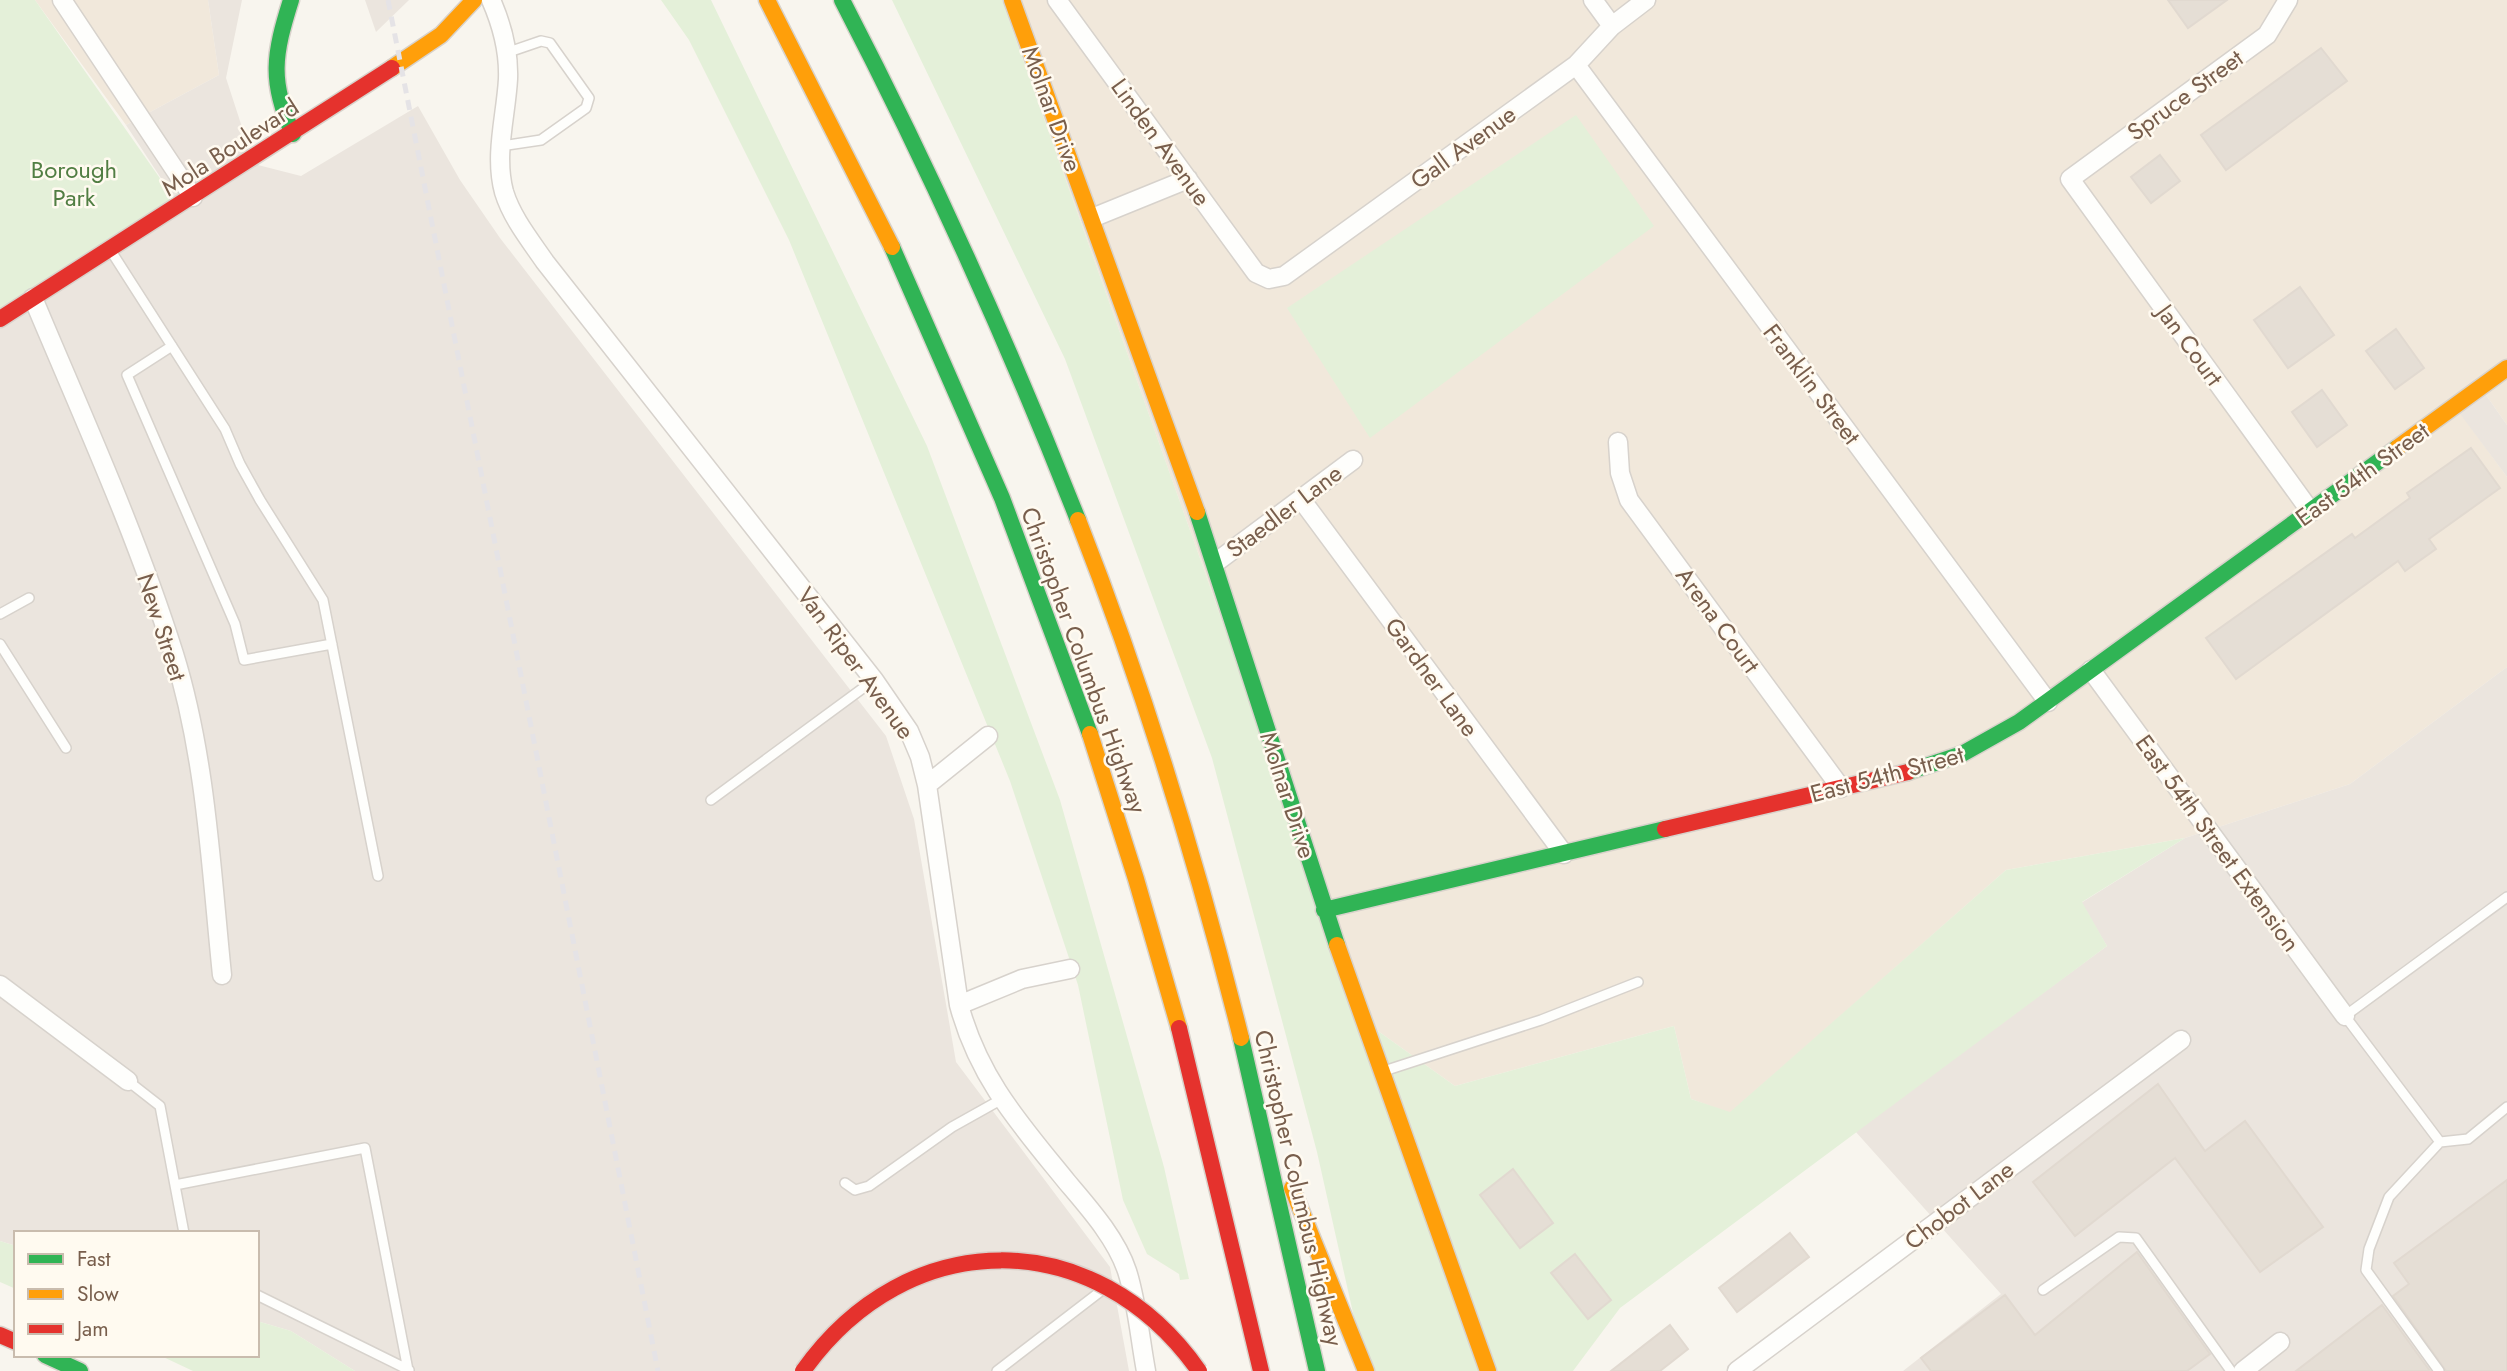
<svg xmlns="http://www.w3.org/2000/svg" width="2507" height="1371" font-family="Jost,sans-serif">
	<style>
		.residential { fill: #f1e8db }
		.industrial { fill: #ebe5de }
		.green { fill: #e4f0d9 }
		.building { fill: #e5ded5; stroke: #e1d9d0; stroke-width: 2 }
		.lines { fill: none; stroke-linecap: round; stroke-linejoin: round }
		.lane-casing { stroke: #d7d2cc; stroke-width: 12 }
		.street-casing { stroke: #d7d2cc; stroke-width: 21 }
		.fast-casing { stroke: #d8d2cb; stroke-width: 19 }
		.slow-casing { stroke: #d8d2cb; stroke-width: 19 }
		.jam-casing { stroke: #d8d2cb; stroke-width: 19 }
		.lane { stroke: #fefefc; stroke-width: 9 }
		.street { stroke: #fefefc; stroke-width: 18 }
		.fast { stroke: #30b455; stroke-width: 16 }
		.slow { stroke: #ff9f0a; stroke-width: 16 }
		.jam { stroke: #e5322d; stroke-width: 16 }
		.rail { stroke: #e5e3e6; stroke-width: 5; stroke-dasharray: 10 7; stroke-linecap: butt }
		.jam-bridge-casing { stroke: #dad1cb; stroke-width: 19; stroke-linecap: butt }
		.jam-bridge { stroke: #e5322d; stroke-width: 16 }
		.labels { text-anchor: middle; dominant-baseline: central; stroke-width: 5; stroke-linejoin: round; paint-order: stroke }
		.street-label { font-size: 24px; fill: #785e4c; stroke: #fffaf0 }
		.park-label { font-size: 24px; fill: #517e43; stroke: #fffaf0 }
	</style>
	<rect width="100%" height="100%" fill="#f8f5ee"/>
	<!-- residential -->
	<path class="residential" d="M35,0h173l11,75 -93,50z
		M1002,0h1505v425l-26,-37 -25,19 51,70v190l-157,117 -165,54 -179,32 -276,243 -39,-14 -17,-73 -219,60 -91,-65z"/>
	<!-- industrial -->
	<path class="industrial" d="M208,0h34l-16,78 28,86 47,12 117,-70 42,74 40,58 386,498 28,83 42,243 154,205 19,104h-774l-64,-40 -34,-10v-88h-241v13l-16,-5v-924l178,-113 -52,-79 93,-50z
		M365,0h44l-33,32z
		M2481,388l26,37v52l-52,-70z
		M2507,667v704h-604l98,-77 -146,-163 252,-185 -26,-43 104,-65 165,-54z"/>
	<!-- green -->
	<path class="green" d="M0,0h35l143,204 -178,113z
		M661,0h50l216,446 133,354 104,367 25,112 -9,1 -1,-6 -32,-20 -24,-54 -45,-215 -68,-204 -221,-541 -100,-200z
		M892,0h110l362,1021 91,65 219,-60 17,73 39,13 276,-242 179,-32 -103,64 25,44 -487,362 -47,63h-207l-49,-219 -105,-394 -147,-399z
		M1576,115l78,111 -284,212 -83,-130z
		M0,1241l16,5v43l-16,-7z
		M257,1321l34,10 64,40h-162l-34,-16h98z"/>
	<!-- building -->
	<path class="building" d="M2168,0h59l-39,28z
		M2321,48l26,33 -121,89 -25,-35z
		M2160,155l20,26 -29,22 -20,-26z
		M2300,287l34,48 -46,33 -34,-48z
		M2396,329l28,39 -29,21 -29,-38z
		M2322,390l25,35 -30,22 -25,-35z
		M2471,448l29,40 -71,51 7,10 -31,22 -7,-10 -162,118 -30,-41 146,-104 3,4 55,-40 -3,-5z
		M2158,1084l47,67 40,-30 78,106 -63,45 -85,-114 -100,78 -42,-54z
		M1513,1169l40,54 -33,25 -40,-53z
		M2507,1180v191h-61l-53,-75 16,-12 -15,-21z
		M1790,1233l19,24 -72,55 -18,-24z
		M2137,1252l73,102 -23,17h-256l-10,-13 84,-63 30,40z
		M1575,1254l36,46 -23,19 -37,-46z
		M2382,1305l48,66h-134z
		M1670,1325l18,24 -28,22h-49z"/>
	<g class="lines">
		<defs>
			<path id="lane" d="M501,146l40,-6 45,-32 3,-10 -39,-55 -9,-2 -35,12
				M111,251l114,178 15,35 20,36 63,100 55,276
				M172,346l-45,29 108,249 9,36 88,-16
				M0,614l29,-16
				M0,644l66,104
				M711,800l163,-120
				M2507,897l-162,119 95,126 28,-3 39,-32
				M1384,1071l157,-51 97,-38
				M128,1081l32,25 24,127
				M845,1183l10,7 14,-4 83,-59 50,-28
				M175,1185l190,-37 43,222
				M2043,1290l76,-53 17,1 95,133
				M257,1295l152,75
				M997,1371l104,-80
				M2439,1371l-73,-101 3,-21 20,-52 51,-55"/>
			<path id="street" d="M62,0l131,197
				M491,0c11,25 18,52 17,79 -2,37 -14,76 -4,113 8,26 26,48 41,70l329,418 35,51 11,26 7,28 32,220c20,74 61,119 108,177 22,26 49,56 60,89 10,31 13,68 19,100
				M1057,0l199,273 13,6 15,-3 292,-211 36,-39 34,-26
				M1593,0l19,26
				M2288,0l-21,35 -197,144 241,333
				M1576,65l472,637
				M1092,218l96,-39
				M33,298c49,117 103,235 141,356 32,103 37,214 48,321
				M1618,442l2,31 9,27 212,288
				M1301,499l263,355
				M1215,563l138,-103
				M2091,670l254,346
				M927,785l61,-49
				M0,985l128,96
				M959,1005l63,-26 48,-10
				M1737,1371l444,-331
				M2243,1371l37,-29"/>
			<path id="fast" d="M291,0c-17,54 -22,81 2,134
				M842,0c88,170 166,342 236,520
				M892,247l110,251 88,236
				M1197,512l140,433
				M1908,772l54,-18 57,-32 378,-274
				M1324,910l341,-81
				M1241,1038l76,333
				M45,1355l35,16"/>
			<path id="slow" d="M767,0l125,247
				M1012,0l185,512
				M392,68l49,-33 33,-35
				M2397,448l110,-80
				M1078,520c66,168 119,342 163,518
				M1090,734l46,145 43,149
				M1337,945l151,426
				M1292,1188l74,183"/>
			<path id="jam" d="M0,319l392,-251
				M1665,829l243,-57
				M1179,1028l82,343
				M0,1335l16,7"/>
		</defs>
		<!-- lane casing -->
		<use href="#lane" class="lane-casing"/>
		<!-- street casing -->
		<use href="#street" class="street-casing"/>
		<!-- fast casing -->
		<use href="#fast" class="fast-casing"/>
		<!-- slow casing -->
		<use href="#slow" class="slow-casing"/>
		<!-- jam casing -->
		<use href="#jam" class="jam-casing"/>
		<!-- lane -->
		<use href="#lane" class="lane"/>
		<!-- street -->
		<use href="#street" class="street"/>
		<!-- fast -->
		<use href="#fast" class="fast"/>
		<!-- slow -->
		<use href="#slow" class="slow"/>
		<!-- jam -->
		<use href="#jam" class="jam"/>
		<!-- rail -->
		<path class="rail" d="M388,0l270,1371"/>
		<defs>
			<path id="jam-bridge" d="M803,1371c104,-147 292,-148 396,0"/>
		</defs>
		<!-- jam-bridge casing -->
		<use href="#jam-bridge" class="jam-bridge-casing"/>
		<!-- jam-bridge -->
		<use href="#jam-bridge" class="jam-bridge"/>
	</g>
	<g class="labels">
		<!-- street labels -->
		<g class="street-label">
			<text transform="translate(2185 95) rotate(-36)">Spruce Street</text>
			<text transform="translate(1052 109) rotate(70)">Molnar Drive</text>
			<text transform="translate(1161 142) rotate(54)">Linden Avenue</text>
			<text transform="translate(230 147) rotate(-33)">Mola Boulevard</text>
			<text transform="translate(1463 147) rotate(-36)">Gall Avenue</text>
			<text transform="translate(2190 345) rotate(54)">Jan Court</text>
			<text transform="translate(1812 384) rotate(53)">Franklin Street</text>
			<text transform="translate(2362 474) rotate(-36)">East 54th Street</text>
			<text transform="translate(1284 511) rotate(-37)">Staedler Lane</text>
			<text transform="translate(1718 620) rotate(54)">Arena Court</text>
			<text transform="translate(162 627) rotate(72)">New Street</text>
			<text transform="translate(1084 660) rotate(70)">Christopher Columbus Highway</text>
			<text transform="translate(856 663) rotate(54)">Van Riper Avenue</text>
			<text transform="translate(1432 677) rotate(54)">Gardner Lane</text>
			<text transform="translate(1887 774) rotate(-15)">East 54th Street</text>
			<text transform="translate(1288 795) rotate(72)">Molnar Drive</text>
			<text transform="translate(2218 843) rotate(54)">East 54th Street Extension</text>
			<text transform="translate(1299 1188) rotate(77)">Christopher Columbus Highway</text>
			<text transform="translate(1959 1205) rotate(-37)">Chobot Lane</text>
		</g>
		<!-- park labels -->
		<g class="park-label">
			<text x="74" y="169">Borough<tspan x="74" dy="28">Park</tspan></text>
		</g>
	</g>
	<!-- legend -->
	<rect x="14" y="1231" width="245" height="126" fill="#fffaf0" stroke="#c9bcae" stroke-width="2"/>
	<rect x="28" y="1254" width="35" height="10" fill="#30b455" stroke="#c9bcae" stroke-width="2"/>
	<text x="77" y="1266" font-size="21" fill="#785e4c">Fast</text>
	<rect x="28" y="1289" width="35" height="10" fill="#ff9f0a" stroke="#c9bcae" stroke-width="2"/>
	<text x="77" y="1301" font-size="21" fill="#785e4c">Slow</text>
	<rect x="28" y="1324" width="35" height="10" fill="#e5322d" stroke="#c9bcae" stroke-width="2"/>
	<text x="77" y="1336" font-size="21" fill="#785e4c">Jam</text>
</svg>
